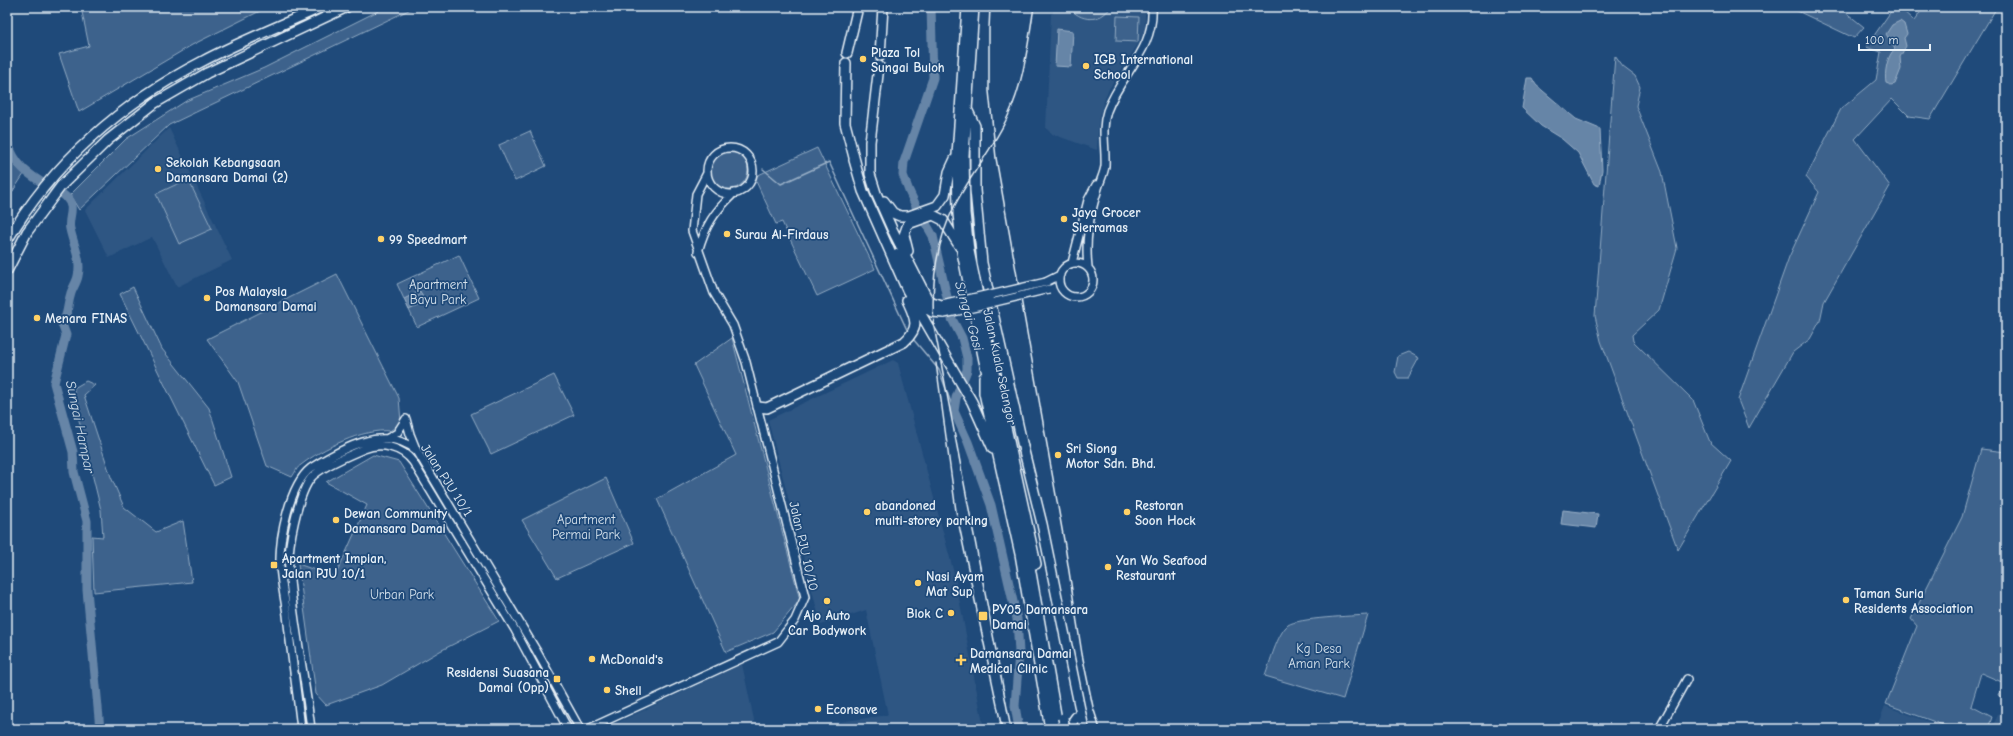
<svg xmlns="http://www.w3.org/2000/svg" width="2013" height="736" font-family="'Comic Neue',sans-serif">
	<style>
		.built { fill: #2e5683 }
		.green { fill: #3c628c; stroke: #92aac2 }
		.water { fill: #6685a7; stroke: #9ab0c7 }
		.lines { fill: none; stroke-linecap: round; stroke-linejoin: round }
		.stream { stroke: #9ab0c7; stroke-width: 1.5 }
		.river { stroke: #6685a7; stroke-width: 9 }
		.secondary-casing { stroke: #e8f1f8; stroke-width: 10 }
		.highway-casing { stroke: #e8f1f8; stroke-width: 12 }
		.secondary { stroke: #1f4a7a; stroke-width: 7 }
		.highway { stroke: #1f4a7a; stroke-width: 9 }
		.rail { stroke: #e8f1f8; stroke-width: 1.5 }
		.secondary-bridge-casing { stroke: #e8f1f8; stroke-width: 10; stroke-linecap: butt }
		.highway-bridge-casing { stroke: #e8f1f8; stroke-width: 12; stroke-linecap: butt }
		.secondary-bridge { stroke: #1f4a7a; stroke-width: 7 }
		.highway-bridge { stroke: #1f4a7a; stroke-width: 9 }
		.poi-dot { fill: #ffd166; stroke: #1f4a7a; stroke-width: 1.5 }
		.labels { text-anchor: middle; dominant-baseline: central; stroke-width: 3.5; stroke-linejoin: round; paint-order: stroke }
		.poi-label { font-size: 13px; font-weight: bold; fill: #e8f1f8; stroke: #1f4a7a; text-anchor: start }
		.park-label { font-size: 13px; fill: #d7e3ed; stroke: #1f4a7a }
		.street-label { font-size: 13px; fill: #e8f1f8; stroke: #1f4a7a }
		.water-label { font-size: 14px; font-style: italic; fill: #d4e1ec; stroke: #1f4a7a }
	</style>
	<rect width="100%" height="100%" fill="#1f4a7a"/>
	<filter id="ink" filterUnits="userSpaceOnUse"><feTurbulence type="fractalNoise" baseFrequency=".025" numOctaves="2"/><feDisplacementMap in="SourceGraphic" scale="8" xChannelSelector="R" yChannelSelector="G"/><feConvolveMatrix kernelMatrix="1 2 1 2 8 2 1 2 1" color-interpolation-filters="sRGB"/></filter>
	<g filter="url(#ink)">
		<!-- built -->
		<path class="built" d="M1053,7h92v22l-7,15 -29,45 -5,12 -5,16 -2,33 -45,-16 -6,-6 5,-114 2,-1z
			M169,128l63,132 -55,27 -25,-50 -43,21 -24,-48z
			M893,360l5,3 57,214 29,152h-194l98,-14 -22,-105 -45,15 -53,-205z
			M742,664l14,65h-152z
			M2006,699v30h-15z
			M1885,706l64,23h-73z"/>
		<!-- green -->
		<path class="green" d="M81,7h187l-76,38 -113,67 -20,-58 30,-8z
			M386,7h29l-246,118 -90,85 -9,-15 56,-56 60,-38 78,-33z
			M1069,7h42c-11,16 -31,15 -42,0z
			M1789,7h50l25,20 -10,11z
			M1894,7h5l15,14 10,-14h73l-67,112 -21,-3 -17,-17 -37,40 35,47 -66,116 -4,19 -10,18 -17,13 -44,76 -11,-28 51,-143 30,-65 -13,-15 35,-68 35,-29 5,-28 -15,-5z
			M1117,16l22,1 -1,25 -22,-1z
			M1615,56l8,11 12,9 5,11 -4,19 26,66 15,76 -18,62 -27,25 1,6 60,59 17,42 21,19 -53,89 -77,-209 -6,-25z
			M530,131l16,35 -31,15 -16,-36z
			M817,148l58,121 -58,27 -35,-74 -6,2 -22,-47z
			M7,149l8,17 9,8 -17,26z
			M710 170a19 19 0 1 1 38 0a19 19 0 1 1-38 0Z
			M188,179l24,50 -33,15 -23,-50z
			M459,255l20,43 -62,29 -20,-43z
			M337,274l62,124 2,24 -11,9c-26,-3 -69,18 -89,34 -4,2 -6,8 -9,12l-25,-11 -29,-84 -31,-43z
			M133,287l29,62 47,59 22,69 -17,8 -94,-191z
			M732,338l68,262 -27,32 -47,20 -69,-153 79,-44 -42,-90z
			M1408,352l11,6 -11,20h-10l-3,-6 3,-16z
			M554,375l20,40 -83,39 -20,-40z
			M86,381l9,4 -11,10 27,82 13,30 32,25 27,-11 9,61 -98,10 -2,-56 11,1 -2,-27 -27,-110v-12z
			M1981,449l25,3v243l-2,3 -5,-3 5,-12 -23,-10 -10,33 21,11 -4,12h-34l-68,-25 31,-78 -6,-7 51,-102z
			M373,455l26,7 100,159 -59,30 -58,34 -56,20 -10,-11 -18,-130 37,13 32,-72 -41,-23z
			M606,478l28,65 -77,35 -35,-58z
			M1368,615l-25,84 -78,-23c5,-13 12,-42 23,-51 10,-7 65,-9 80,-10z"/>
		<!-- water -->
		<path class="water" d="M1900,21l4,3 3,10 -3,4 2,8 -6,11 1,12 -6,15 -4,1 -5,-2c-2,-9 1,-28 9,-34l-9,-15 6,-9z
			M1057,29l16,2 -2,36 -16,-1z
			M1527,78h5l4,7 40,34 24,10 2,41 -3,16 -5,-2 -16,-31 -16,-14 -21,-13 -19,-18z
			M420,291l5,11 -16,8 -5,-11z
			M1563,510l35,4 -2,14 -35,-4z"/>
		<g class="lines">
			<!-- stream -->
			<path class="stream" d="M763,169l18,15 48,-22 79,170
				M913,339l26,31 15,41"/>
			<!-- river -->
			<path class="river" d="M931,7l2,71 -29,84 -1,13 6,16 8,17 16,28 19,83 10,19 5,20v12l-11,28 -2,13 14,31 23,63 26,114 2,33 -4,54 4,23
				M7,140c7,26 22,35 44,48 4,3 12,5 15,9 11,11 1,21 4,32 3,15 12,31 8,47 -1,6 -5,11 -7,17 -4,12 -2,20 -9,31l4,11 -12,48 19,69 1,20 13,49v69l13,139"/>
			<defs>
				<path id="secondary" d="M707 171a23 23 0 1 1 46 0a23 23 0 1 1-46 0Z
					M698,252c7,-26 16,-40 36,-59
					M1059 280a17 17 0 1 1 34 0a17 17 0 1 1-34 0Z
					M1072,263l16,-63 8,-15
					M1088,267c-3,-27 1,-49 9,-75 2,-9 7,-18 8,-26 1,-18 -4,-37 2,-55 14,-38 48,-61 45,-104
					M1046,282l14,-7
					M406,419l4,15 6,15
					M388,438l9,-5 9,-14
					M301,729c-4,-38 -10,-76 -14,-114 -2,-16 -6,-33 -7,-49 -1,-27 9,-81 31,-98 30,-19 74,-45 106,-17l119,199 44,79
					M311,729c-6,-53 -18,-106 -22,-160 -2,-21 9,-75 22,-91 9,-11 39,-23 53,-29 17,-7 38,-2 49,13l102,168 53,99
					M588,729l190,-87 17,-22 10,-23 -59,-235 -13,-37 -19,-32 -22,-62 4,-37 11,-21
					M1659,729l28,-50"/>
				<path id="highway" d="M967,7l-10,148 1,59 4,38 22,109 40,172 33,187
					M974,7l-10,148 1,58 4,38 22,108 45,205
					M847,53l11,-46
					M880,56l3,-49
					M846,63l-1,60 11,42
					M879,66l-9,76v32l6,19 16,36 35,69 5,5 10,3
					M968,111l7,15v64l7,73 41,184 19,77 42,205
					M854,160l9,31 44,99 65,112 21,47
					M884,201l9,12 7,3h9l28,-10 8,-11 4,-23 6,-13
					M7,241c45,-78 116,-139 196,-180 38,-20 79,-36 119,-54
					M908,251l-4,-16 4,-11 25,-9 10,5 17,27
					M898,254l26,53 8,5 12,1
					M7,271l20,-39 34,-46 47,-46 47,-37 52,-30 140,-66
					M984,377v16l36,161 30,175
					M758,407l9,1 137,-66c17,-15 11,-24 3,-42
					M1049,723c12,5 19,7 27,-6"/>
			</defs>
			<!-- secondary casing -->
			<use href="#secondary" class="secondary-casing"/>
			<!-- highway casing -->
			<use href="#highway" class="highway-casing"/>
			<!-- secondary -->
			<use href="#secondary" class="secondary"/>
			<!-- highway -->
			<use href="#highway" class="highway"/>
			<!-- rail -->
			<path class="rail" d="M990,7l-1,22v62l7,67 69,388 17,108 11,53 7,22
				M936,363l20,148 46,218
				M1011,729l-77,-403c-3,-41 2,-84 21,-121 16,-31 39,-58 53,-89 16,-34 20,-72 26,-109"/>
			<defs>
				<path id="secondary-bridge" d="M990,295l56,-13
					M991,303l58,-14"/>
				<path id="highway-bridge" d="M942,306l48,-11
					M944,313l47,-10
					M1063,718l2,11"/>
			</defs>
			<!-- secondary-bridge casing -->
			<use href="#secondary-bridge" class="secondary-bridge-casing"/>
			<!-- highway-bridge casing -->
			<use href="#highway-bridge" class="highway-bridge-casing"/>
			<!-- secondary-bridge -->
			<use href="#secondary-bridge" class="secondary-bridge"/>
			<!-- highway-bridge -->
			<use href="#highway-bridge" class="highway-bridge"/>
		</g>
	</g>
	<!-- markers -->
	<g class="poi-dot">
		<circle cx="863" cy="59" r="4"/>
		<circle cx="1086" cy="66" r="4"/>
		<circle cx="158" cy="169" r="4"/>
		<circle cx="1064" cy="219" r="4"/>
		<circle cx="727" cy="234" r="4"/>
		<circle cx="381" cy="239" r="4"/>
		<circle cx="207" cy="298" r="4"/>
		<circle cx="37" cy="318" r="4"/>
		<circle cx="1058" cy="455" r="4"/>
		<circle cx="867" cy="512" r="4"/>
		<circle cx="1127" cy="512" r="4"/>
		<circle cx="336" cy="520" r="4"/>
		<rect x="270" y="561" width="8" height="8" rx="2"/>
		<circle cx="1108" cy="567" r="4"/>
		<circle cx="918" cy="583" r="4"/>
		<circle cx="1846" cy="600" r="4"/>
		<circle cx="827" cy="601" r="4"/>
		<circle cx="951" cy="613" r="4"/>
		<rect x="978" y="611" width="10" height="10" rx="2"/>
		<circle cx="592" cy="659" r="4"/>
		<path d="M959 654h4v4h4v4h-4v4h-4v-4h-4v-4h4z"/>
		<rect x="553" y="675" width="8" height="8" rx="2"/>
		<circle cx="607" cy="690" r="4"/>
		<circle cx="818" cy="709" r="4"/>
	</g>
	<g class="labels">
		<!-- poi labels -->
		<g class="poi-label">
			<text x="871" y="52">Plaza Tol<tspan x="871" dy="15">Sungai Buloh</tspan></text>
			<text x="1094" y="59">IGB International<tspan x="1094" dy="15">School</tspan></text>
			<text x="166" y="162">Sekolah Kebangsaan<tspan x="166" dy="15">Damansara Damai (2)</tspan></text>
			<text x="1072" y="212">Jaya Grocer<tspan x="1072" dy="15">Sierramas</tspan></text>
			<text x="735" y="234">Surau Al-Firdaus</text>
			<text x="389" y="239">99 Speedmart</text>
			<text x="215" y="291">Pos Malaysia<tspan x="215" dy="15">Damansara Damai</tspan></text>
			<text x="45" y="318">Menara FINAS</text>
			<text x="1066" y="448">Sri Siong<tspan x="1066" dy="15">Motor Sdn. Bhd.</tspan></text>
			<text x="875" y="505">abandoned<tspan x="875" dy="15">multi-storey parking</tspan></text>
			<text x="1135" y="505">Restoran<tspan x="1135" dy="15">Soon Hock</tspan></text>
			<text x="344" y="513">Dewan Community<tspan x="344" dy="15">Damansara Damai</tspan></text>
			<text x="282" y="558">Apartment Impian,<tspan x="282" dy="15">Jalan PJU 10/1</tspan></text>
			<text x="1116" y="560">Yan Wo Seafood<tspan x="1116" dy="15">Restaurant</tspan></text>
			<text x="926" y="576">Nasi Ayam<tspan x="926" dy="15">Mat Sup</tspan></text>
			<text x="1854" y="593">Taman Suria<tspan x="1854" dy="15">Residents Association</tspan></text>
			<text x="992" y="609">PY05 Damansara<tspan x="992" dy="15">Damai</tspan></text>
			<text x="943" y="613" text-anchor="end">Blok C</text>
			<text x="827" y="615" text-anchor="middle">Ajo Auto<tspan x="827" dy="15">Car Bodywork</tspan></text>
			<text x="970" y="653">Damansara Damai<tspan x="970" dy="15">Medical Clinic</tspan></text>
			<text x="600" y="659">McDonald's</text>
			<text x="549" y="672" text-anchor="end">Residensi Suasana<tspan x="549" dy="15">Damai (Opp)</tspan></text>
			<text x="615" y="690">Shell</text>
			<text x="826" y="709">Econsave</text>
		</g>
		<!-- park labels -->
		<g class="park-label">
			<text x="438" y="284">Apartment<tspan x="438" dy="15">Bayu Park</tspan></text>
			<text x="586" y="519">Apartment<tspan x="586" dy="15">Permai Park</tspan></text>
			<text x="402" y="594">Urban Park</text>
			<text x="1319" y="648">Kg Desa<tspan x="1319" dy="15">Aman Park</tspan></text>
		</g>
		<!-- street labels -->
		<g class="street-label">
			<text transform="translate(1000 367) rotate(78)">Jalan Kuala Selangor</text>
			<text transform="translate(447 480) rotate(57)">Jalan PJU 10/1</text>
			<text transform="translate(804 546) rotate(77)">Jalan PJU 10/10</text>
		</g>
		<!-- water labels -->
		<g class="water-label">
			<text transform="translate(969 316) rotate(74)">Sungai Gasi</text>
			<text transform="translate(80 427) rotate(78)">Sungai Hampar</text>
		</g>
	</g>
	<!-- margin -->
	<rect width="2013" height="736" fill="none" stroke="#1f4a7a" stroke-width="24"/>
	<rect x="12" y="12" width="1989" height="712" fill="none" stroke="#e8f1f8" stroke-width="1.5" filter="url(#ink)"/>
	<!-- scale -->
	<path d="M1859 44v6h71v-6" fill="none" stroke="#e8f1f8" stroke-width="2"/>
	<text x="1865" y="44" font-size="12" fill="#e8f1f8" stroke="#1f4a7a" stroke-width="3" paint-order="stroke">100 m</text>
</svg>
